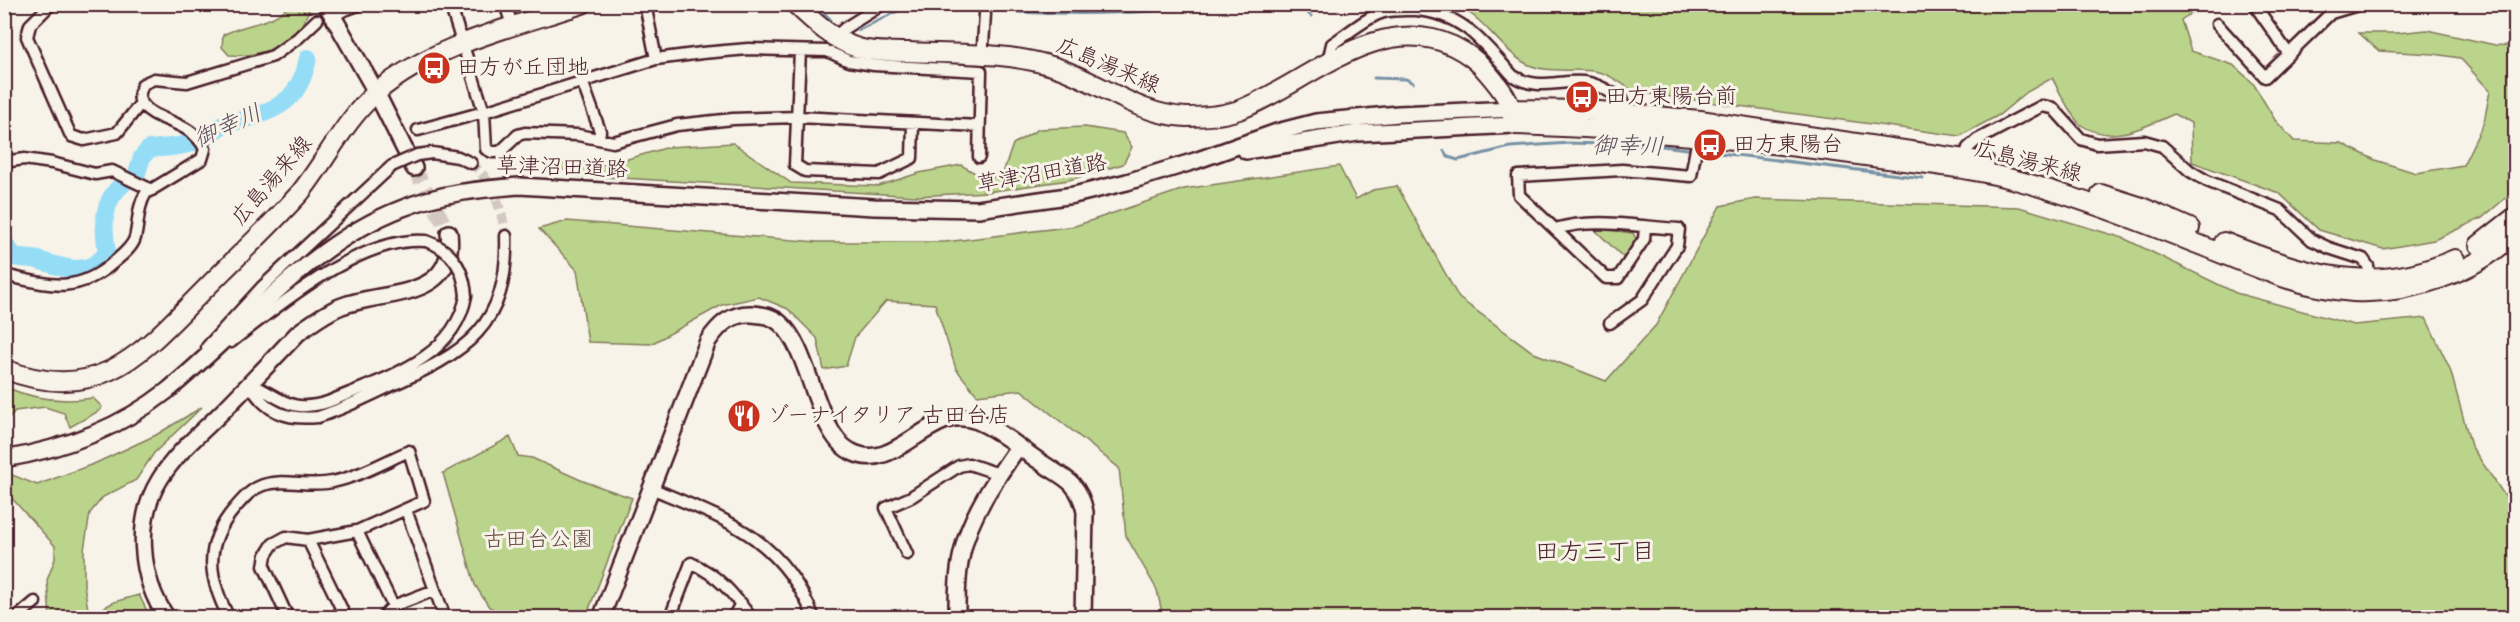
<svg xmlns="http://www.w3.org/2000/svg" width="2520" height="622" font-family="Mynerve,'Klee One',sans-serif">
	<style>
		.green { fill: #bbd48b; stroke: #827a5b; stroke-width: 1.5 }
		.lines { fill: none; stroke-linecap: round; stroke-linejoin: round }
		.stream { stroke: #7791a5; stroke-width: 3 }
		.river { stroke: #95ddf7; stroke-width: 18 }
		.street-tunnel { stroke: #d4c9c2; stroke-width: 10; stroke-dasharray: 10 5; stroke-linecap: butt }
		.secondary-tunnel { stroke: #d4c9c2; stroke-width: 15; stroke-dasharray: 15 8; stroke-linecap: butt }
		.street-casing { stroke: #4a1f2b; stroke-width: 15 }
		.secondary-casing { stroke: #4a1f2b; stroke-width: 20 }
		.primary-casing { stroke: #4a1f2b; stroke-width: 22 }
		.street { stroke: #f7f3e8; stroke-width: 10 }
		.secondary { stroke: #f7f3e8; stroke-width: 15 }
		.primary { stroke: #f7f3e8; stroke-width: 18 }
		.street-bridge-casing { stroke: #4a1f2b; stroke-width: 15; stroke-linecap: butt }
		.street-bridge { stroke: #f7f3e8; stroke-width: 10 }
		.labels { text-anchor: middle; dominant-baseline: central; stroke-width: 6; stroke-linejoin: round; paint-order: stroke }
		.street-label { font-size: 22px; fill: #4a1f2b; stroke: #f7f3e8 }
		.poi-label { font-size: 22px; fill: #4a1f2b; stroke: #f7f3e8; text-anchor: start }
		.park-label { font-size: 22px; fill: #664c43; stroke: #f7f3e8 }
		.water-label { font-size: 24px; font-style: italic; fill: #5d4e5e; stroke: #f7f3e8 }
		.neighbourhood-label { font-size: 24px; fill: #4a1f2b; stroke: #f7f3e8 }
	</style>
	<rect width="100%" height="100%" fill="#f7f3e8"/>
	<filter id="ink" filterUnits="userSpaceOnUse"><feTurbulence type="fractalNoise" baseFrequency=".0167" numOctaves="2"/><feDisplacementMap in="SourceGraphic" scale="12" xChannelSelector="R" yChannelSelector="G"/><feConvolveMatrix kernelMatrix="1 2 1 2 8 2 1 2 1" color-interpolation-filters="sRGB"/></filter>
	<g filter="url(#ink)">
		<!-- green -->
		<path class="green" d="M290,5h16l3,4c-10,34 -48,49 -80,46l-7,-8 1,-12c24,-13 46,-9 67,-30z
			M1449,5h754l-22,15 10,31 42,14 20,18 22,37 19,21 47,2 34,17 41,13 47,-8 21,-43 6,-31 -30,-33 -26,-4 -55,-3 -20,-18h38l30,-3 68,15 20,1v144l-33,28 -48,22 -51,9 -64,-19 -40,-37 -87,-31 -1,-39 -17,-9c-29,13 -63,31 -93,11 -9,-6 -23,-37 -29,-47l-25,14 -28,23 -39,21 -325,-44c-11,-6 -24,-18 -37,-20 -23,-5 -51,3 -73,-9 -26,-14 -46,-55 -76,-58z
			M1085,127l38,6 9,14 -9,17 -54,16 -82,12 -70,4 -345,-21 -13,-8 11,-7 37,5 62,-18 64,-4 58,40 87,3 41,-13 42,-8 21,12 20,-1 11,-32 26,-15z
			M1339,166l17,33 17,-9 24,-4 62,112 75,55 72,28 50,-56 64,-119 35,-7 264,8 104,31 113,55 118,32 72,-7 24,51 21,77 40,59 4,-2v114h-1352l-6,-27 -31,-54 -7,-68 -98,-78 -44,5 -21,-26 -21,-65 -49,-3 -31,36 -9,29 -22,4 -7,-32 -29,-29 -29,-12 -37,8 -71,39 -63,-2 -11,-72 -38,-41 28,-8 250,21h128l130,-16 109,-37z
			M1593,228l40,5 4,8 -12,18z
			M5,387c28,12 57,16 88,11l9,9 -3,4 -29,16 -6,-14 -19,-6 -30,4 -10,11z
			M202,407l-48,46 -18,27 -33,17 -13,16 -6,37v34l5,32 25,-14 25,-7 11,22h-100l-3,-37 8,-21v-13l-47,-52 -3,1v-23l32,13 59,-22 60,-28z
			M510,437l8,19 14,2 51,23 49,17 -46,119h-92l2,-7 -7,-3 -14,-22 -32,-112z"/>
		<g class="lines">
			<!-- stream -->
			<path class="stream" d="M815,4l15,15
				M926,4c91,11 199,14 290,0
				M1298,4l13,12
				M859,30l53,-26
				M1374,78l32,1 7,4
				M1444,151l4,6 10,3 52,-13 60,-4 92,3 261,32"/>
			<!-- river -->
			<path class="river" d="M136,176l6,-19 7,-8c20,-2 37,-2 55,-11 7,-3 12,-10 19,-13 7,-3 16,-4 23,-6 37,-11 54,-22 62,-61
				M4,243l11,14c7,2 16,1 23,3 26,8 49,18 69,-7 -4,-27 -6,-52 17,-70"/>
			<!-- street-tunnel -->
			<path class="street-tunnel" d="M471,163c23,19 30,45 35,73"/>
			<!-- secondary-tunnel -->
			<path class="secondary-tunnel" d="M414,168l35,65"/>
			<defs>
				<path id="street" d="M51,4l-21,21 -3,12 44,99 13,4 33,-7 24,-30
					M450,4l34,108 2,37 6,3h8l18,-17 7,-2 53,2 35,7 64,-17 56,-6 65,-2 181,9
					M505,4l8,24
					M645,4l11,55
					M2254,4l34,49
					M333,17l9,-6 19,-7
					M2217,24l48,53 66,-64 30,-9
					M835,37l10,-9 38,-24
					M983,45l2,-31
					M800,51l-5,114 10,6 74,3 33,-16 1,-35
					M1333,60l-3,-7 2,-9c14,-9 36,-28 52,-32 10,-3 22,-2 32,-2 47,3 68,34 97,66 26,15 43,4 70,6 14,1 26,10 39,16l1,15
					M582,81l18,50 -1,8
					M418,130l66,-18 172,-53 46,-6 46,-4 79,2 22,10 25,4 107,6 -2,86
					M432,153l26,4 13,6
					M4,162l20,-3 28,4 43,11 17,-3 40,19
					M1963,164l5,-16 9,-8 65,-34 11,2 28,31 16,5 47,-3 18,5 28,25 17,10 73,29 32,30 17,8 34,11 5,7 3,13
					M1645,227l-1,12 -26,39h-12l-87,-83 -1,-19 104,-6 69,6 8,-44
					M1555,229c39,-12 84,-2 124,0l-2,17 -35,54 -32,23
					M4,275c45,10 73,20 110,-13 7,-6 18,-14 21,-24 4,-15 2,-31 11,-45l56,-34 3,-10c-14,-30 -52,-26 -64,-47 -4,-6 0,-12 2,-18l11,-5 33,3 86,-26 25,-18 19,-18
					M231,342c49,-37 130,-107 195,-101
					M207,347l55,-60 130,-121
					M249,383c16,30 38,37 69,34 25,-8 49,-20 72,-31 75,-33 119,-59 116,-150
					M249,383c34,15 39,31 79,19 53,-23 126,-41 138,-106
					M651,488c74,31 131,49 163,130
					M406,510l38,105 4,3
					M357,531l36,75
					M308,540l38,78
					M907,554l-21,-46 25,-11 48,-31 10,-2 24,8 6,5
					M16,618l19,-16
					M229,618c-21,-41 -26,-73 6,-110 8,-9 16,-19 28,-23 22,-7 46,2 69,-3 26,-5 52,-20 77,-31l15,50 -67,30 -49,9 -22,-3 -13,7 -7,11 -2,11 24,52
					M382,618l11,-12 42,-16
					M670,618l21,-55c27,12 43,31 60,55
					M733,618l8,-15"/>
				<path id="secondary" d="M326,4l50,88 38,76
					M1246,151l112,-18 157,-8
					M4,459c59,-10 116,-31 163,-68 76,-62 141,-147 236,-183 38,-15 76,-19 116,-22l355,21 104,2 96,-14 53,-13 68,-21 82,-29 39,-10 82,-8 116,-5
					M167,618c-27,-39 -33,-98 -7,-139 16,-26 41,-46 62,-67 26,-26 51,-53 76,-79 14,-10 28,-21 44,-27 42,-16 115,-5 107,-73
					M601,618l107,-277c11,-16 23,-28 44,-27 11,1 21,2 29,10 29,25 35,109 69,127 36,21 67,-24 100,-32 8,-2 19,-1 27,2 23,9 45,29 65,42 10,7 22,13 30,21 8,9 11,17 13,28l-2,106
					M957,618c0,-22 0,-44 5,-65 8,-38 34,-74 56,-106"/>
				<path id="primary" d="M795,4c18,17 39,37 63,44 15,5 34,3 50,4 46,2 99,0 144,14 46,14 84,49 134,51 18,0 42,-2 58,-9 65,-27 135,-97 209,-62 12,6 24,14 33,25 14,16 27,32 29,54 120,4 239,15 358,32 50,7 102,11 150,25 60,17 118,40 177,63 51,20 97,43 153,47 57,3 123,-19 163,-60
					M1514,109l74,1 112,10 285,42
					M2101,194l41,13 48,21
					M2224,242c81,32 147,55 231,17
					M2479,245l37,-29
					M4,369c98,38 140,-19 203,-82 31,-31 63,-61 93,-94 26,-32 45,-74 77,-101 57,-48 137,-65 205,-88"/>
			</defs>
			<!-- street casing -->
			<use href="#street" class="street-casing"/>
			<!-- secondary casing -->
			<use href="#secondary" class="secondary-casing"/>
			<!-- primary casing -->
			<use href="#primary" class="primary-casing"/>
			<!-- street -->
			<use href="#street" class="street"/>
			<!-- secondary -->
			<use href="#secondary" class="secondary"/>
			<!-- primary -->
			<use href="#primary" class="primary"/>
			<defs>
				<path id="street-bridge" d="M392,166l25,-11 15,-2
					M426,241c27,9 38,28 40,55"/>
			</defs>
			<!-- street-bridge casing -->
			<use href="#street-bridge" class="street-bridge-casing"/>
			<!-- street-bridge -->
			<use href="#street-bridge" class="street-bridge"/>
		</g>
	</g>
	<!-- icons -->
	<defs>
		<symbol id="bus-disc" viewBox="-11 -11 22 22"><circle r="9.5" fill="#c8321e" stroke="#f7f3e8"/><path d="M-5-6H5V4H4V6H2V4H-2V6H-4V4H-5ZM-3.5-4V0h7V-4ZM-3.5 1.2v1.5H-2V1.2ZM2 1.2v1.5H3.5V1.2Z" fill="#fff"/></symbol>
		<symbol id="restaurant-disc" viewBox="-11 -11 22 22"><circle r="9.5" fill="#c8321e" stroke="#f7f3e8"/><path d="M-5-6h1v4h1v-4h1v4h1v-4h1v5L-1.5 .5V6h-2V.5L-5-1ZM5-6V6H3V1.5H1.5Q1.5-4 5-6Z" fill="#fff"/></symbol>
	</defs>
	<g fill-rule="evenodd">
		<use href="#bus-disc" x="415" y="49" width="38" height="38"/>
		<use href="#bus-disc" x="1563" y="78" width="38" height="38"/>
		<use href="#bus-disc" x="1691" y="126" width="38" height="38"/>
		<use href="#restaurant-disc" x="725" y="397" width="38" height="38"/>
	</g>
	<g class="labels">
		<!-- street labels -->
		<g class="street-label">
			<text transform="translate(1108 66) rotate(23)">広島湯来線</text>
			<text transform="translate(2028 162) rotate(14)">広島湯来線</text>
			<text transform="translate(562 168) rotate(2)">草津沼田道路</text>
			<text transform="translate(1042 174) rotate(-10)">草津沼田道路</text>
			<text transform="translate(272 181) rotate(-49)">広島湯来線</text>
		</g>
		<!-- poi labels -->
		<g class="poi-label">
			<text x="457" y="68">田方が丘団地</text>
			<text x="1605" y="97">田方東陽台前</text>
			<text x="1733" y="145">田方東陽台</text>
			<text x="767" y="416">ゾーナイタリア 古田台店</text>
		</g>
		<!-- park labels -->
		<g class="park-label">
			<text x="538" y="540">古田台公園</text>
		</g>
		<!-- water labels -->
		<g class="water-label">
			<text transform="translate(228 127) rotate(-24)">御幸川</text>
			<text transform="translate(1628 147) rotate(1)">御幸川</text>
		</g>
		<!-- neighbourhood labels -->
		<g class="neighbourhood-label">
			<text x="1595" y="552">田方三丁目</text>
		</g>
	</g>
	<!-- margin -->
	<rect width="2520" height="622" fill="none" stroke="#f7f3e8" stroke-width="24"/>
	<rect x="12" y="12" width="2496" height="598" fill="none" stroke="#4a1f2b" stroke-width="2" filter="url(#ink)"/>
</svg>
